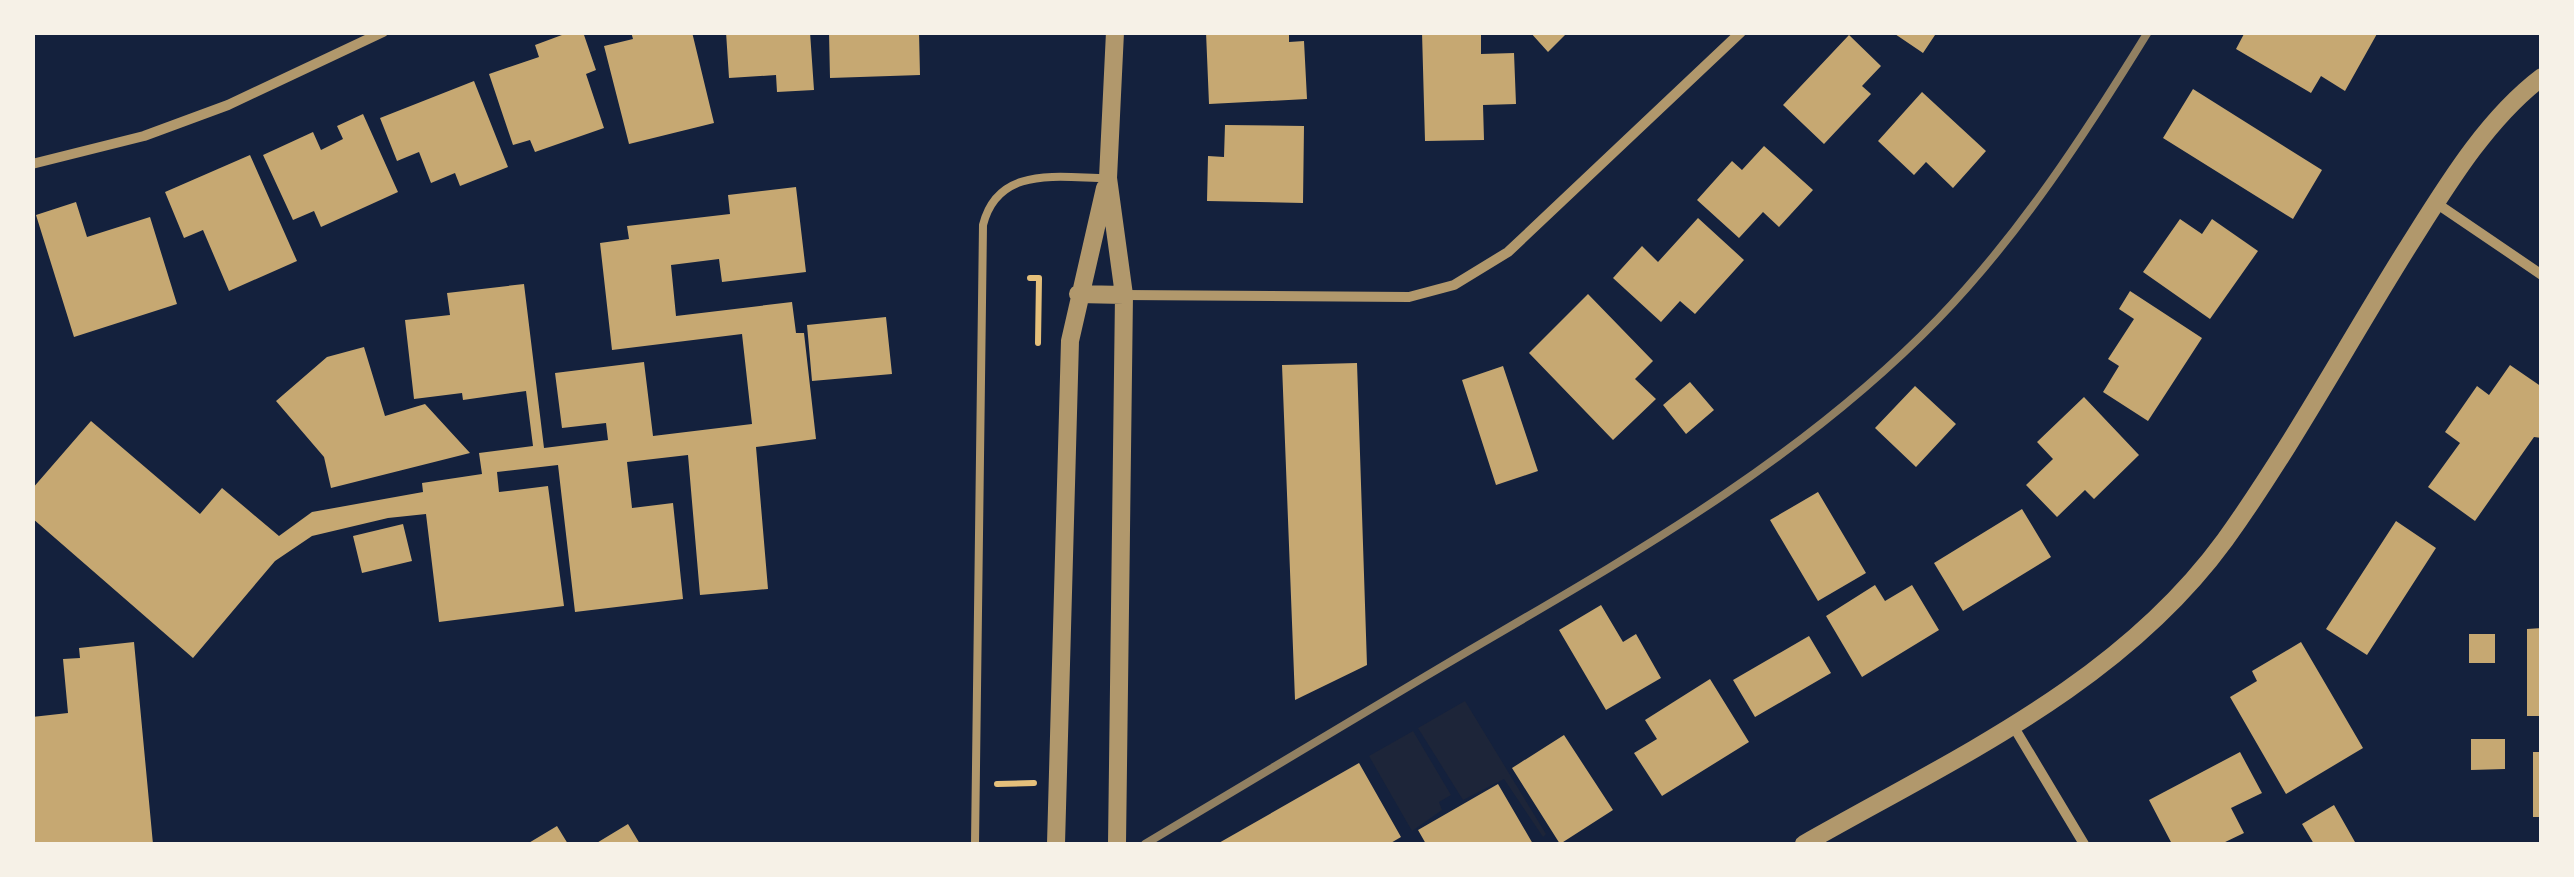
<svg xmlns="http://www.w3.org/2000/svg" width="2574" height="877" font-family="Raleway,sans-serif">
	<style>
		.green { fill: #1d2539 }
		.building { fill: #c6a872 }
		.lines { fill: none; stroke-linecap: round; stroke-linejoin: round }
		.path { stroke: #e5c07b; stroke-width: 6 }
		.service { stroke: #b1986c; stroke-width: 8 }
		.minor { stroke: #b1986c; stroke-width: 10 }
		.tertiary { stroke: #b1986c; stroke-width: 18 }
		.rail { stroke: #918062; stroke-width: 8 }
	</style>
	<rect width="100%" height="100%" fill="#14213d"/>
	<!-- green -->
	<path class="green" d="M1465,701l81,133 -3,3 -39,-58 -41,21 -45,-72z
		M1413,731l38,64 -12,7 3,8 -30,21 -43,-75z"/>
	<!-- building -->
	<path class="building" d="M570,32h13l13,38 -10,4 18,54 -69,24 -5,-12 -17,5 -24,-71 50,-17 -4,-12z
		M631,32h61l22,91 -85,21 -25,-98 29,-7z
		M726,32h84l4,58 -37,2 -1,-17 -47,3z
		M829,32h90l1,43 -90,3z
		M1206,32h83v10l15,-1 3,58 -98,5z
		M1422,32h59v22l33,-1 2,51 -33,1 1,35 -59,1z
		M1530,32h38l-20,20z
		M1892,32h45l-14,21z
		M2245,32h133l-33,59 -24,-15 -10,17 -75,-44z
		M1849,35l32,31 -19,20 9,8 -47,50 -41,-39z
		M474,81l34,86 -48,19 -5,-13 -24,10 -12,-31 -22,9 -17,-43z
		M2193,89l129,81 -29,49 -130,-81z
		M1922,92l64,59 -33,37 -27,-26 -12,13 -36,-34z
		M363,114l35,78 -77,35 -7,-16 -21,9 -30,-65 50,-23 8,18 22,-11 -6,-13z
		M1225,125l79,1 -1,77 -96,-2 1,-45 16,1z
		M1764,146l49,44 -34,37 -16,-15 -24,26 -42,-38 35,-39 10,9z
		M250,155l47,106 -68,30 -26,-61 -19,8 -19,-46z
		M796,187l10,85 -84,10 -3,-23 -48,6 5,51 116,-14 4,31h8l12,106 -60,8 12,142 -68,6 -12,-140 -61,7 5,46 41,-5 10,96 -108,13 -17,-147 -61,7 2,20 49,-6 16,120 -125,16 -13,-108 -38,4 -76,18 -37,25 -82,97 -161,-140v-29l59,-68 109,93 22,-26 57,48 33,-24 111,-20 -1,-9 60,-9 -3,-21 54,-7 -7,-55 -63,9 -1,-7 -48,6 -9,-79 45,-5 -3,-22 77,-9 20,164 64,-8 -2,-17 -44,5 -7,-55 89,-11 9,74 99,-12 -10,-90 -130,16 -12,-107 29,-4 -2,-13 103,-12 -2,-19z
		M76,202l11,35 63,-20 27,87 -103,33 -38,-122z
		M1698,218l46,42 -49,54 -15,-13 -19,21 -48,-44 29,-32 16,16z
		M2180,219l22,15 10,-15 46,32 -48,68 -67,-47z
		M2130,291l72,47 -54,83 -45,-29 16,-26 -11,-7 26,-40 -15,-10z
		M1588,294l65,67 -18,18 21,20 -43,41 -84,-87z
		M886,317l6,57 -80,7 -5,-56z
		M364,347l21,69 40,-12 45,49 -139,35 -7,-31 -48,-56 51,-44z
		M1357,363l10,302 -72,35 -13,-335z
		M2510,365l32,22v51l-8,-1 -59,84 -47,-34 32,-44 -15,-11 32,-46 12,9z
		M1503,366l35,105 -42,14 -34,-105z
		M1690,382l24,28 -28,24 -23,-29z
		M1915,386l41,38 -40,43 -41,-39z
		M2084,397l55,58 -45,44 -9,-9 -28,27 -31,-32 27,-26 -16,-17z
		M1818,492l48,81 -48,28 -48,-81z
		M2022,509l29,48 -88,54 -29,-48z
		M2396,521l40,27 -69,107 -41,-26z
		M403,524l9,37 -50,12 -9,-37z
		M1875,585l10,16 27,-16 27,45 -77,47 -36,-61z
		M1601,605l22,37 13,-8 25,44 -55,32 -47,-80z
		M2542,628v88h-15v-87z
		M2469,634h26v29h-26z
		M1809,636l22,37 -76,44 -22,-37z
		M134,642l19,202h-121v-127l36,-4 -5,-54 17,-1 -1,-10z
		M2301,642l62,106 -77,46 -56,-97 27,-16 -5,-10z
		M1710,679l39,63 -87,54 -28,-43 23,-14 -12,-19z
		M1564,735l49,75 -53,34 -48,-76z
		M2471,739h34v30l-34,1z
		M2240,752l22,41 -31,15 13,25 -23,11h-49l-23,-44z
		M2533,752h9v65h-9z
		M1359,763l42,74 -12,7h-172z
		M1498,784l35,60h-107l-8,-14z
		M2334,805l21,37 -41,2 -12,-20z
		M628,824l12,20h-45z
		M557,826l11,18h-41z"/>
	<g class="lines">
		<!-- path -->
		<path class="path" d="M1030,278h9l-1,65
			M997,784l37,-1"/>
		<!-- service -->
		<path class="service" d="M975,844l8,-619c15,-60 75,-47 125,-47"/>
		<!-- minor -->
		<path class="minor" d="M32,164l112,-28 84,-31 155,-73
			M2436,203l106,72
			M1124,295l285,2 45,-12 54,-33 233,-220
			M2012,724l72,120"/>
		<!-- tertiary -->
		<path class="tertiary" d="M1115,32l-7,146 16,117 -7,549
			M1078,294l46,1
			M1056,844l14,-503 35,-153
			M1804,844c151,-86 316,-160 421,-304 66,-92 121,-194 181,-290 38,-60 79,-130 136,-173"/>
		<!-- rail -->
		<path class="rail" d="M1145,844c108,-64 216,-130 325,-194 166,-97 333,-192 468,-331 83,-86 147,-185 210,-287"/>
	</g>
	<!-- border -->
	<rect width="2574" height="877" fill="none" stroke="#f6f1e7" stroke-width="70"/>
</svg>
